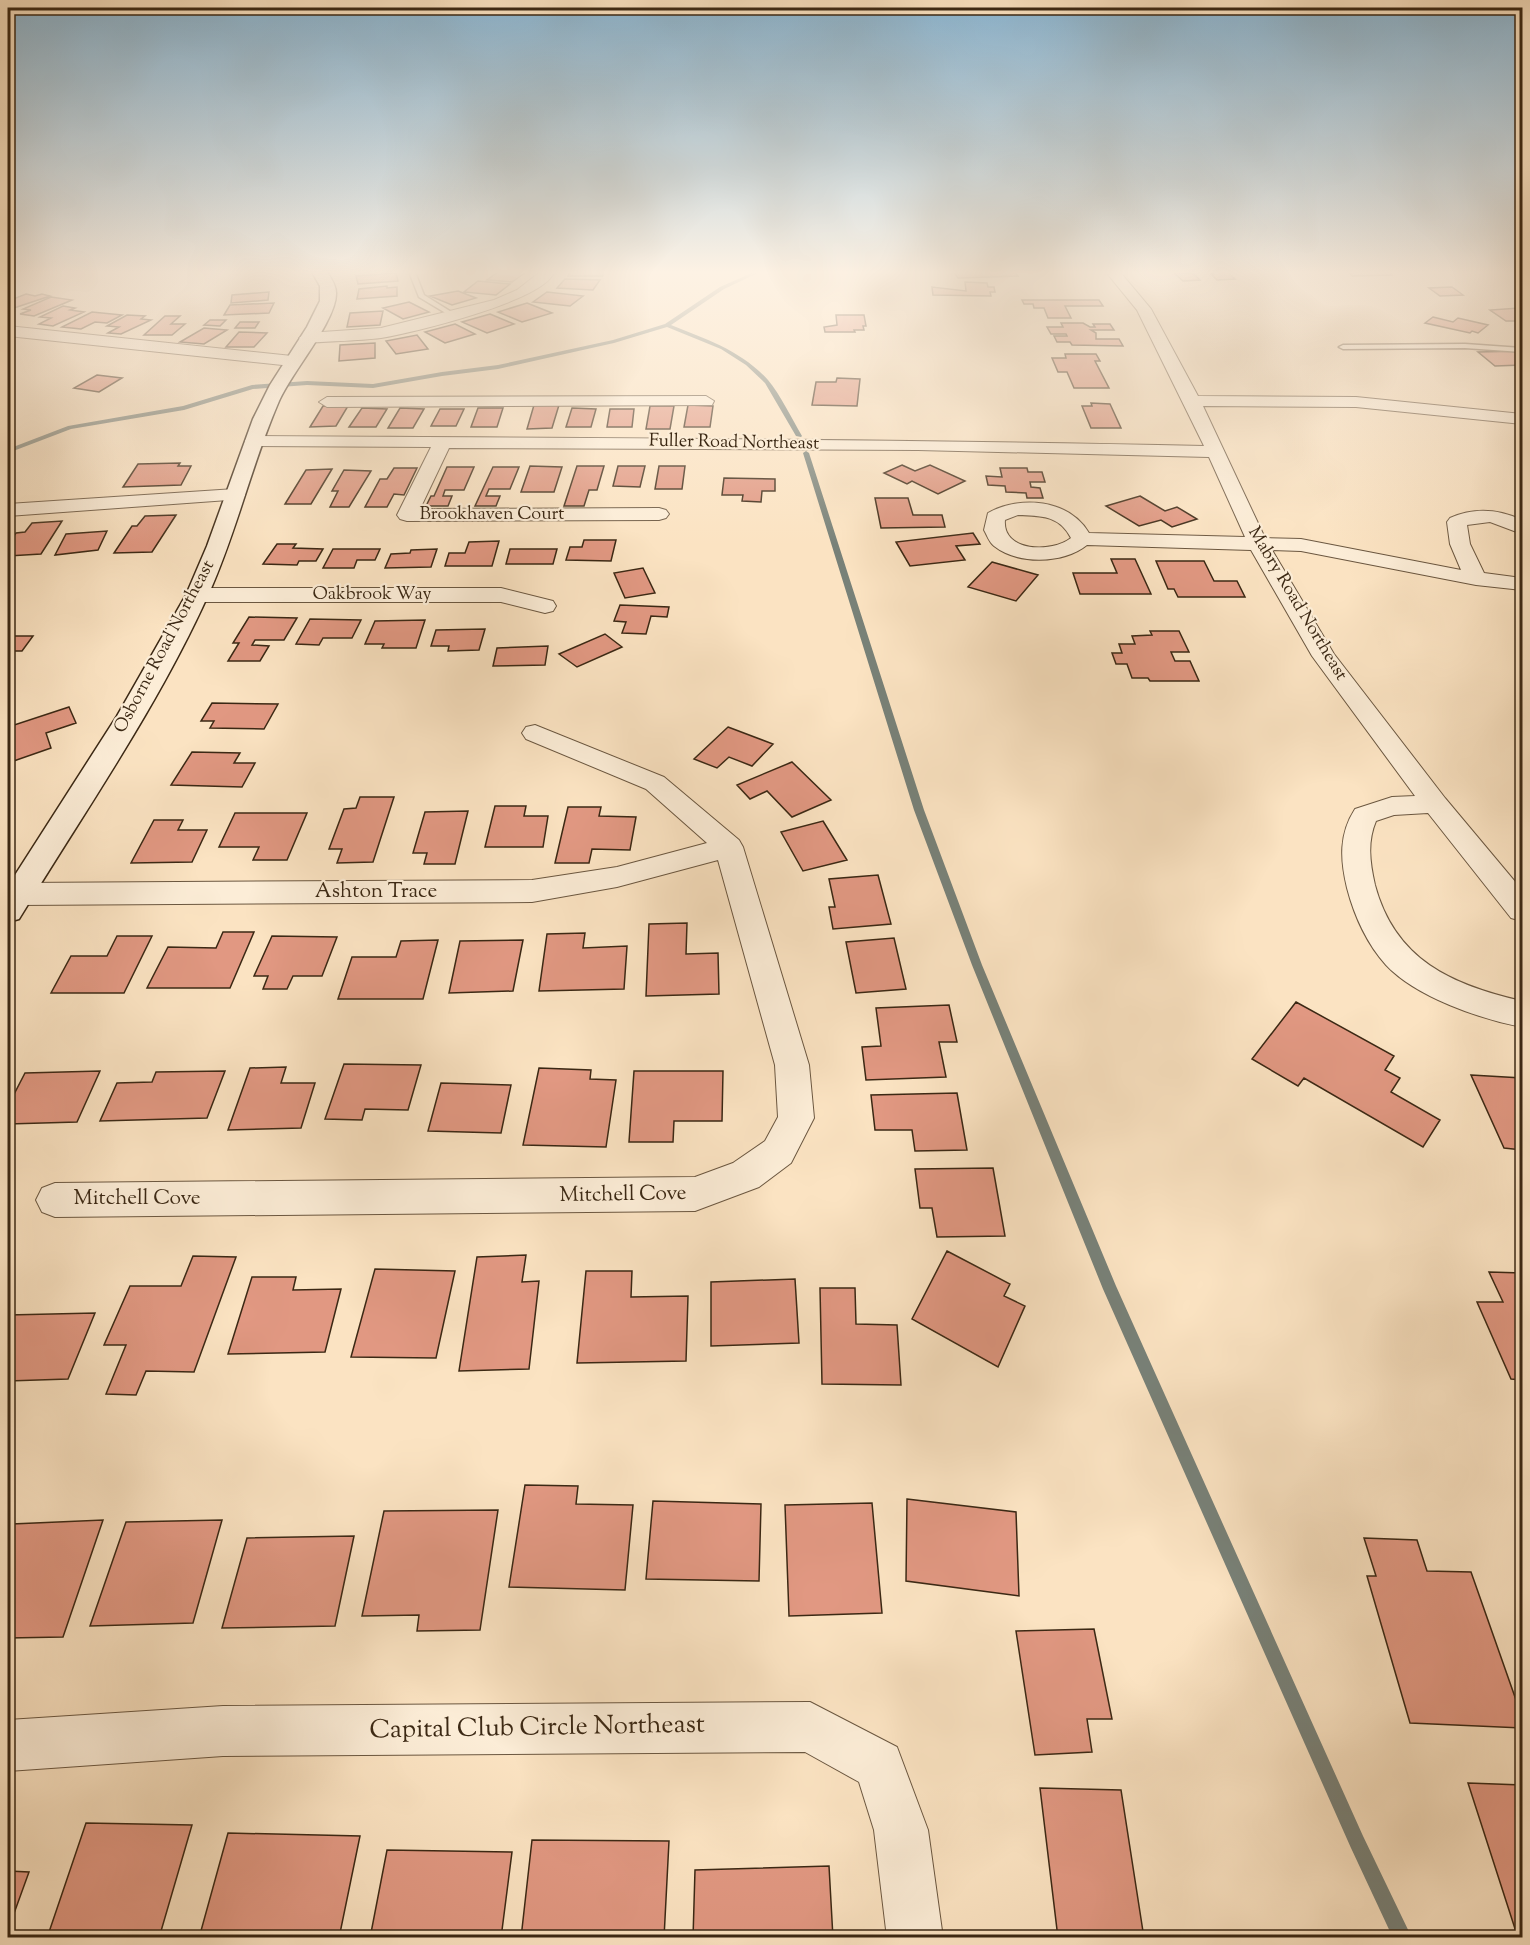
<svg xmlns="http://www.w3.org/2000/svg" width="1530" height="1945" font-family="'Sorts Mill Goudy',serif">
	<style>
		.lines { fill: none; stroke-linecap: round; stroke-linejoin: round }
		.stream { fill: #788178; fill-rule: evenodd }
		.building { fill: #e19882; stroke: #3b2814; stroke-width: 1.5 }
		.lane-casing { stroke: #6b5740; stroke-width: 3 }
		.street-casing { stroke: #6b5740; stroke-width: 2 }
		.secondary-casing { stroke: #3b2814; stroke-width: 3 }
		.lane { fill: #fcedd7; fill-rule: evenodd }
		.street { fill: #fcedd7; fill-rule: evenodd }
		.secondary { fill: #fcedd7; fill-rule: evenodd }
		.labels { text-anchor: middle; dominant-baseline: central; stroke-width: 4.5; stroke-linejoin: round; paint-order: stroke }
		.far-street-label { font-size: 18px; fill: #3b2814; stroke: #fcedd7 }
		.street-label { font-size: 21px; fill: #3b2814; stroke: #fcedd7 }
		.near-street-label { font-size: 26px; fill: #3b2814; stroke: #fcedd7 }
	</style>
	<rect width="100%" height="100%" fill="#fbe3c2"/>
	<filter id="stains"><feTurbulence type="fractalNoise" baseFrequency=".00333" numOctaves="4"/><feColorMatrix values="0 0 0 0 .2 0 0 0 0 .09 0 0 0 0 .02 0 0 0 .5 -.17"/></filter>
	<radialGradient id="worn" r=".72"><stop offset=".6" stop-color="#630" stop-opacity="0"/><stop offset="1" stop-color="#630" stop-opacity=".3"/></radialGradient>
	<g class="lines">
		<!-- stream -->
		<path class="stream" d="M754,272h6l-36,17 -53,36c35,14 71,26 97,55 12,14 24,39 34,56l-1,1 -5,-1 -31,-53 -19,-18 -25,-16 -54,-22 -53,16 -116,26 -56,7 -69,12 -66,-3 -54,4 -69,21 -113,19 -63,24v-4l60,-23 115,-20 69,-21 55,-4 66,3 69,-12 56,-7 115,-25 52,-16 55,-37z
			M806,451l3,2 115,357 58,155 134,321 247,550 49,102h-19l-42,-90 -248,-559 -131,-324 -58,-155 -111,-357z"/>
	</g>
	<!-- building -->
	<path class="building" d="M498,272h28l-14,10 -25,-2z
		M569,272h35l-1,4h-35z
		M948,272h67l3,4 -60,2 -4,-6z
		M1173,272l21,2 6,6 -17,1z
		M1212,272h16l7,7 -18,1 -6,-6h3z
		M1349,272h41l2,3 -40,1z
		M396,273l2,8 -40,3 -2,-8z
		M565,279l35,1 -7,10 -36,-2z
		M478,281l32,3 -14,11 -32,-3z
		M965,282l22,1 1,4h6l1,5h-5l1,4 -58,-1 -1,-8 34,4z
		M387,286v2l10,-1v9l-40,3 2,-10z
		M1452,287l11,8 -23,1 -11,-8z
		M458,291l18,7 -24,7 -22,-9z
		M269,292l-1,8 -37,3 1,-8z
		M547,292l36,4 -13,10 -37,-4z
		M26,294l9,2 7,-2 8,2 -33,11 -9,1v-7z
		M51,297l21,3 -38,16 -14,-2 11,-4 -8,-1z
		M1022,300h77l4,6h-38l6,12h-23l-4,-10h-10l-1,-4h-9z
		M409,302l20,10 -26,7 -20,-11z
		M274,303l-5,10 -45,2 6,-10z
		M527,303l25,10 -30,9 -24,-10z
		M63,306l12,2 -5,2 14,2 -31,14 -14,-2 12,-6 -11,-1z
		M1519,308l3,3v10h-16l-16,-11z
		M383,311l-3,14 -33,2 3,-14z
		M92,312l30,3 -15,8 -12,-1 -14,7 -19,-2z
		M490,314l24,10 -27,9 -25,-11z
		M127,315l18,1 -4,3 10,1 -30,14 -13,-1 11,-6 -12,-1z
		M836,315h28l2,11h-3l1,4h-10l1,2h-30l-1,-5 13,-2z
		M165,316h15l-9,8h14l-13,11h-28z
		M1433,317l20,5 5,-4 30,7 -10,8 -6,-2 -2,2 -45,-10z
		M210,320h16l-6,6 -16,-1z
		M240,322h19l-4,6h-20z
		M1061,323h22l7,4h5l-2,-3h17l4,6h-23l5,3v6h23l4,7 -51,-1 -2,-3h-13l-3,-6h13l-1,-2h-15l-4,-7h16z
		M455,324l20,10 -30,9 -20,-11z
		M204,328l23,2 -23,14 -24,-2z
		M239,332l28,1 -13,14h-28z
		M417,335l11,14 -32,5 -10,-13z
		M375,343v15l-36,3 1,-16z
		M1521,351l1,14 -27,1 -17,-14z
		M1065,354h31l4,7h-5l14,27h-35l-7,-16h-9l-6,-14h14z
		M97,375l25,3 -23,14 -25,-4z
		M837,378l23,1 -3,27 -45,-1 4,-23h20z
		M1091,403l19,1 11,24h-30l-9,-22h10z
		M534,405h25l-7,23 -25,1z
		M688,405l25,1 -3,21h-26z
		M323,406h25l-12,20 -26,1z
		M650,406h24l-4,23h-24z
		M362,408l25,1 -11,18h-27z
		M400,408l24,1 -11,19h-25z
		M478,408h25l-6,19h-26z
		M572,408l24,1 -5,18h-25z
		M440,409h24l-8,17h-25z
		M610,409h24l-2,18h-25z
		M180,463l-2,3h13l-10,19 -58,2 15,-23z
		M902,465l13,6 15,-6 35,16 -27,13 -26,-13 -5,3 -23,-11z
		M530,466l32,1 -8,25h-33z
		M577,466h27l-7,24h-8l-5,16h-20z
		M618,466h27l-5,21 -27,-1z
		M659,466h26l-3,23h-27z
		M447,467h27l-10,23h-19l-2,6h9l-4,10h-22l5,-10h3z
		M493,467h26l-9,22h-21l-3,7h14l-4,10h-21z
		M394,468h23l-13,27 -10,-1 -7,13h-22l15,-28h7z
		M1000,468h27l1,4h14l3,10h-15l1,5 9,1 3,10h-16l-1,-5 -20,-1 -1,-6 -17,-1 -2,-9 16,1z
		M332,469l-21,35h-26l21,-34z
		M344,470l27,1 -22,36h-19l8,-16h-6z
		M724,478l51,1v12h-13l-1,11 -19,-1 1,-6h-21z
		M1140,496l25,15 12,-4 20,12 -25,8 -11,-7 -22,6 -33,-20z
		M875,498h33l5,17h29l3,12 -64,1z
		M176,515l-24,37 -38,1 18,-27h5l8,-10z
		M62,521l-21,33 -33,2v-12l8,-11 9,-1 7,-9z
		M107,531l-9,19 -43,5 11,-21z
		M973,533l7,11 -24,2 9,14 -55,6 -14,-24z
		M584,540h32l-5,21 -45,-1 4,-13h12z
		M499,541l-7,25h-47l4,-13h16l4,-11z
		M277,544h19l-3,4 30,1 -7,12h-17l-2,4 -34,-1z
		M333,549h47l-5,11h-18l-3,8h-31z
		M437,549l-6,18 -46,1 6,-14 19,-1 1,-3z
		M510,549h47l-4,15h-47z
		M1111,559h24l16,35h-71l-7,-21h44z
		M1156,561h48l10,20h23l8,16h-67l-4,-8h-6z
		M992,562l46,13 -22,26 -48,-14z
		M643,568l12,25 -30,5 -11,-25z
		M620,605l49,2 -2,10 -16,-1 -5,18 -24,-1 4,-11 -12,-1z
		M249,617l48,1 -13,22h-29l-3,5 17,1 -9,15h-32l11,-18h-6z
		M310,619l51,1 -9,18h-29l-4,7 -23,-1z
		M425,620l-9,28h-34l2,-4h-19l10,-23z
		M485,629l-6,21 -31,1 1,-5h-18l5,-16z
		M1150,631h29l10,21h-18l4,9h15l9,20h-49l-2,-3h-16l-5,-14h-11l-4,-11h10l-3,-9h16l-3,-8 20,-1z
		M605,634l17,13 -45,20 -18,-13z
		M8,636h25l-11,15h-14z
		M548,646l-3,19 -52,1 4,-18z
		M212,703l66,1 -14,25 -54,-1 4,-7h-13z
		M69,707l7,16 -30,10 5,15 -43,15v-36z
		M728,727l45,17 -21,22 -23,-9 -12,11 -23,-9z
		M192,752l48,1 -6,10h21l-13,24 -71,-2z
		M792,762l39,38 -39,17 -25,-26 -17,8 -13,-14z
		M360,797h34l-21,65 -36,1 5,-14h-13l15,-40 12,-1z
		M495,806h31l-2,10h24l-5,31h-58z
		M568,807h33l-2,9 37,1 -6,33 -38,-1 -3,14h-34z
		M468,811l-13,53h-31l3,-11h-14l12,-41z
		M235,813h72l-20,47h-34l6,-13h-40z
		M154,820h29l-5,10h29l-15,32 -61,1z
		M823,821l24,39 -44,11 -22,-39z
		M878,875l13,49 -58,5 -4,-22h6l-6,-28z
		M687,923l-1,31 32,-1 1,41 -73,2 3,-72z
		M223,932h31l-24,56h-83l21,-41 48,1z
		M585,933l-2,15 44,-2 -3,43 -85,2 8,-57z
		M117,936h35l-28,57h-73l20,-37h36z
		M272,936l65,1 -15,39h-29l-6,13h-24l5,-13h-14z
		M894,938l12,51 -50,4 -10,-51z
		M438,940l-15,59h-85l14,-42h44l5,-16z
		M523,940l-10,51 -64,2 11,-52z
		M1296,1002l98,54 -9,14 15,8 -9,14 49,28 -17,27 -119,-69 -6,8 -46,-27z
		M949,1005l8,37h-18l7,35 -80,3 -4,-33 19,-1 -5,-38z
		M344,1064l77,1 -13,45 -43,-1 -3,11 -37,-1z
		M286,1067l-5,16h34l-14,45 -73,2 22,-62z
		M539,1068l52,2 -1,9 26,1 -10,67 -83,-2z
		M100,1071l-23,51 -69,2v-18l17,-33z
		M225,1071l-18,47 -107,3 17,-38 35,-1 4,-10z
		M634,1071h89l-1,50h-48l-1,21h-44z
		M1471,1075l51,3v72l-18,-2z
		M441,1083l70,2 -10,48 -73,-2z
		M957,1093l10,57 -52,1 -3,-21h-37l-4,-35z
		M993,1168l12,68 -68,1 -5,-29h-12l-5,-39z
		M947,1251l63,33 -6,12 21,10 -27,61 -86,-48z
		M526,1255l-4,27 17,-1 -10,88 -70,2 18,-114z
		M193,1256l43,1 -42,115 -48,-1 -10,24 -30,-1 20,-49h-22l26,-59h51z
		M375,1269l80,2 -19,87 -85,-1z
		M586,1271h46l-1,26 57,-1 -2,65 -109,2z
		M1489,1272l33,1v107l-11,-1 -34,-77h26z
		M252,1277h44l-3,13 48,-1 -16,63 -97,2z
		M795,1279l4,64 -88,3v-64z
		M820,1288h35l1,36 41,1 4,60 -79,-1z
		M95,1313l-27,66 -60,2v-66z
		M525,1485l53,1 -2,18 57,1 -8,85 -116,-3z
		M907,1499l109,13 3,84 -113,-15z
		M653,1501l108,3 -2,77 -113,-2z
		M872,1503l10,110 -93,3 -4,-111z
		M498,1510l-18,120 -63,1 2,-16 -57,1 22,-105z
		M103,1520l-40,117 -55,1 1,-17h-1v-85l4,-12z
		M222,1520l-29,103 -103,3 36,-104z
		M354,1536l-19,90 -113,2 25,-90z
		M1364,1538l53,2 10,31 44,1 51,145v11l-112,-5 -43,-147h9z
		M1094,1629l18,90h-25l5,33 -57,3 -19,-124z
		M1468,1783l54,2v153h-4z
		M1040,1788l81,2 23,148h-86z
		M86,1823l106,2 -33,113h-112z
		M228,1833l132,3 -21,102h-140z
		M532,1840l137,1 -5,97h-143z
		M387,1850l125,2 -11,86h-131z
		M829,1866l4,72h-140l2,-68z
		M8,1871l21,1 -21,58z"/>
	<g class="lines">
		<defs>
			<path id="lane" d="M409,272h6l9,23 29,18v2h-4l-30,-18z
				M1465,344l57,4v4l-57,-4 -122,1 -4,-2 4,-2z"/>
			<path id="street" d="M540,272h14c-9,29 -143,61 -173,66 -24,3 -50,3 -74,5l-8,-5 8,-5 74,-5 113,-28 23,-10z
				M1106,272h14l31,37 47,87 158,1 166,17v10l-166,-17 -153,-1 62,132 36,1 160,31 -11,-26 -3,-22 3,-4c25,-11 48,-9 72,2v14l-32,-12 -23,3 3,19 14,29 38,5v12l-46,-5 -175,-34 -29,-1 62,104 111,144 77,92v31l-11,-3 -83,-105 -34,2 -18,6c-9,21 -6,42 -1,64 20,75 77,100 147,116v26c-42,-8 -106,-30 -136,-62 -19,-21 -32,-50 -39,-77 -7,-29 -8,-54 8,-79l37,-12 23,-1 -103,-140 -61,-106 -164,-5c-24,19 -69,20 -93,1 -5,-4 -7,-11 -10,-16l4,-17c32,-18 81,-14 101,20l156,4 -36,-80 -291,-7 -469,-2 -29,61 239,-1 7,2 3,4 -3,4 -7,2 -252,1 -7,-2 -3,-4 34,-68 -177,-1 -6,-1 -3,-4 3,-4 6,-1c316,2 633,3 950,10l-67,-136zM1018,515c23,1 41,0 53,23 -19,15 -69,14 -66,-18z
				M8,326l284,30 8,5 -8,5 -284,-30z
				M706,396l8,5 -2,4 -385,2 -8,-5 8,-5z
				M235,489l7,2 3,4 -3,4 -234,17v-12z
				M197,588h304l52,13 3,5 -3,5 -8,2 -44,-11h-304l-8,-2 -3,-5 3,-5z
				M535,725l129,52 75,63 4,7 66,218 5,53 -23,45 -32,24 -64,24 -640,6 -13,-5 -6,-12 6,-12 13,-5 640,-6 38,-14 32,-22 13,-24 -3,-52 -57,-205 -101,27 -85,15 -514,3 -10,-4v-14l10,-4 514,-3 85,-13 90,-24 -61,-54 -120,-50 -4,-6 4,-6z
				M810,1702l87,45 31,83 15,108h-56l-13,-108 -15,-48 -54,-30 -582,4 -215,15v-51l215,-14z"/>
			<path id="secondary" d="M312,272h15c4,6 9,13 9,21 1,27 -45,80 -57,108 -27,62 -42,130 -70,192 -51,114 -125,219 -190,326l-11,3v-36l109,-170 69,-121 21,-49 46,-127 17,-34 37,-58 13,-26v-15z"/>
		</defs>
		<!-- lane casing -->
		<use href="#lane" class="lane-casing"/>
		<!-- street casing -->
		<use href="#street" class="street-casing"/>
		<!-- secondary casing -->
		<use href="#secondary" class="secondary-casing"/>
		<!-- lane -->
		<use href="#lane" class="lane"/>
		<!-- street -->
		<use href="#street" class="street"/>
		<!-- secondary -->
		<use href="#secondary" class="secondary"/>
	</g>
	<!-- sky -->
	<linearGradient id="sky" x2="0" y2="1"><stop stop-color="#8bb8d6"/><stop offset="0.5" stop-color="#fdf2e4"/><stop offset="1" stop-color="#fdf2e4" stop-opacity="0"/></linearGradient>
	<rect width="1530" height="545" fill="url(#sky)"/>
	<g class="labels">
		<!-- far-street labels -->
		<g class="far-street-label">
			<text transform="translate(734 443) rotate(1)">Fuller Road Northeast</text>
			<text x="492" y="515">Brookhaven Court</text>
			<text x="372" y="595">Oakbrook Way</text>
			<text transform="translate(1297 604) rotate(59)">Mabry Road Northeast</text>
			<text transform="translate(165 647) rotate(-62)">Osborne Road Northeast</text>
		</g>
		<!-- street labels -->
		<g class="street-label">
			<text x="376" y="892">Ashton Trace</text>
			<text transform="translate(623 1195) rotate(-1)">Mitchell Cove</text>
			<text x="137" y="1199">Mitchell Cove</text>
		</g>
		<!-- near-street labels -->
		<g class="near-street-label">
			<text transform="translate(537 1728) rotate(-1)">Capital Club Circle Northeast</text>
		</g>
	</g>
	<!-- margin -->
	<rect width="1530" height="1945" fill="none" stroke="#fbe3c2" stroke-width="30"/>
	<rect x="9" y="9" width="1512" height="1927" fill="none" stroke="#3b2814" stroke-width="3"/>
	<rect x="15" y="15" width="1500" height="1915" fill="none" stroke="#3b2814" stroke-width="1.5"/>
	<rect width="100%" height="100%" filter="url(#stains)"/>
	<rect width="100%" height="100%" fill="url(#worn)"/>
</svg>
